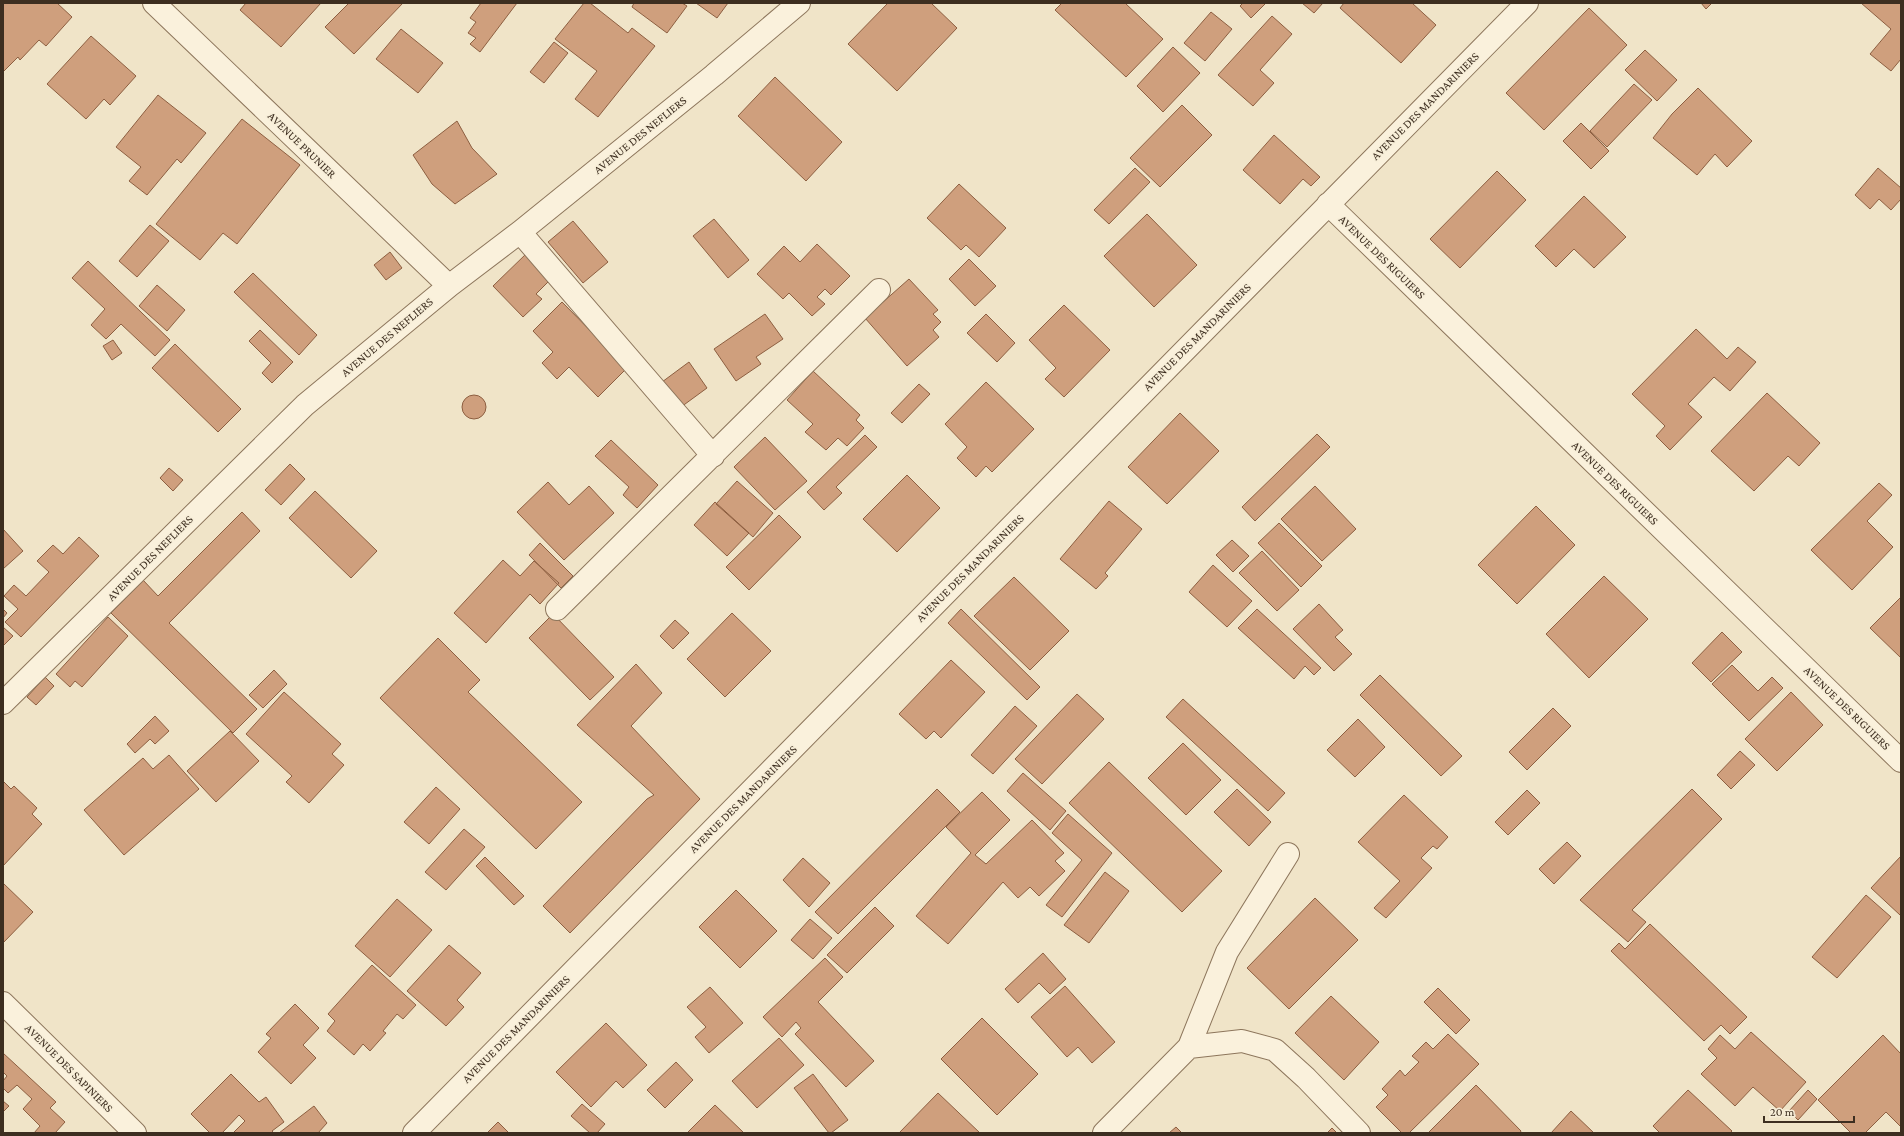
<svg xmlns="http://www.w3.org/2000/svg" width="1904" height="1136" font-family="'Crimson Pro',serif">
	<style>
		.building { fill: #cf9f7d; stroke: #8d5f41 }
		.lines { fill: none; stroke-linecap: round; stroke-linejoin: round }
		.minor-casing { stroke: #8d765c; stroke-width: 24 }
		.minor { stroke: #faf1dc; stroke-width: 22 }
		.labels { text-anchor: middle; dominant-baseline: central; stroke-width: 3; stroke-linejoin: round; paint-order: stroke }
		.street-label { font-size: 12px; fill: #3d2e20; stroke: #f7eed8 }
	</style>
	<rect width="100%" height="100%" fill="#f0e4c8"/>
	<!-- building -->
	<path class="building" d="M3,3h54l15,14 -26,29 -7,-6 -19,20 -2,-3 -14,14 -1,-2z
		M246,3h75l-40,44 -41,-37z
		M349,3h54l-49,51 -29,-27z
		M481,3h36l-37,49 -10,-8 6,-6 -8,-5 8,-11 -6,-4z
		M584,3h6l38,30 4,-5 23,18 -57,71 -23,-18 22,-28 -42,-32z
		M634,3h48l5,3 -20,27 -35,-26z
		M696,3h32l-11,15z
		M888,3h43l26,25 -60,63 -49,-47z
		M1062,3h63l38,36 -37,38 -71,-67z
		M1243,3h23l-15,15 -11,-12z
		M1302,3h21l-9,10z
		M1344,3h68l24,22 -35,38 -61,-55z
		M1701,3h11l-6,6z
		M1861,3h40v56l-10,12 -21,-17 21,-25z
		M1589,8l38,37 -83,85 -38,-37z
		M1211,12l21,17 -27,32 -21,-18z
		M1272,16l20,18 -32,36 14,13 -21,23 -35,-31z
		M401,29l42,34 -25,30 -42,-34z
		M91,36l45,40 -26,29 -6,-6 -18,20 -39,-35z
		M554,42l14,11 -24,30 -14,-11z
		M1173,47l27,26 -37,39 -26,-26z
		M1645,50l32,30 -20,21 -32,-31z
		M775,77l67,65 -36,39 -68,-65z
		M1634,84l18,16 -45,47 -17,-16z
		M1698,88l54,53 -25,26 -12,-13 -18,21 -44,-37 19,-24z
		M158,95l48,38 -25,30 -4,-4 -30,36 -18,-14 12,-14 -25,-20z
		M1182,105l30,30 -52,52 -30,-29z
		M242,119l58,46 -63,79 -14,-11 -23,27 -44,-36z
		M457,121l15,27 25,26 -42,30 -23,-20 -19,-29z
		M1581,123l28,28 -18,18 -28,-28z
		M1274,135l46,42 -9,9 -8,-7 -23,25 -37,-34z
		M1135,168l15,14 -41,42 -15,-14z
		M1878,168l23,20v11l-10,11 -12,-11 -9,10 -15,-14z
		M1497,171l29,29 -66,68 -30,-29z
		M959,184l47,44 -27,29 -13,-12 -5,5 -34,-32z
		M1584,196l42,41 -32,31 -20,-19 -18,18 -21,-21z
		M1147,214l50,51 -43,42 -50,-51z
		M714,219l35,41 -21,18 -35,-42z
		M573,221l35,41 -25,21 -35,-41z
		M150,225l19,16 -32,36 -18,-16z
		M817,244l33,32 -19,19 -6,-6 -8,8 8,7 -13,12 -23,-23 -6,6 -26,-25 27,-28 16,16z
		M390,252l12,16 -16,12 -12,-15z
		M527,253l25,25 -16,16 6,5 -19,18 -30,-31z
		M969,259l27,27 -21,20 -26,-27z
		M88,261l82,79 -15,16 -34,-32 -15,15 -15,-14 14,-16 -33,-31z
		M253,273l64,62 -18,20 -65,-63z
		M909,279l29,31 -5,4 8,8 -8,8 6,7 -32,29 -42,-48z
		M157,285l28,25 -18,21 -28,-25z
		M562,302l65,66 -29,29 -29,-30 -12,12 -15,-16 11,-11 -20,-21z
		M1064,305l46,45 -46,47 -19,-18 11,-11 -27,-28z
		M765,314l18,25 -27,18 5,7 -25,17 -22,-32z
		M986,314l29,29 -18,19 -30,-29z
		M1696,329l31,30 11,-12 18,15 -26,29 -16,-14 -26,27 14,13 -32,33 -14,-14 9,-10 -33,-32z
		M260,330l33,32 -21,21 -10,-10 9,-10 -22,-22z
		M113,340l9,13 -10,7 -9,-14z
		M175,344l66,65 -23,23 -66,-64z
		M689,362l18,26 -26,19 -19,-25z
		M813,371l47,44 -4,5 8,8 -17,18 -9,-8 -12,12 -21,-18 8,-8 -26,-24z
		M986,382l48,47 -42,43 -6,-6 -10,11 -19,-19 10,-11 -22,-23z
		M919,384l11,10 -28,29 -11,-10z
		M1767,393l53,50 -21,23 -11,-10 -34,35 -43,-40z
		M462 407a12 12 0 1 1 24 0a12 12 0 1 1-24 0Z
		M1180,413l39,38 -52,53 -39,-37z
		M1317,434l13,13 -75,74 -13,-14z
		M865,435l12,12 -41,40 6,6 -18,17 -17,-18z
		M765,437l42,44 -32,29 -41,-43z
		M611,440l47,45 -21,23 -14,-13 6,-8 -34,-31z
		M290,464l15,15 -24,26 -16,-15z
		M169,468l14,12 -10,11 -13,-13z
		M907,475l33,33 -43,44 -34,-33z
		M737,481l36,32 -20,24 -37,-33z
		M548,482l21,23 20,-19 25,27 -50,47 -47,-48z
		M1879,483l13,12 -25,26 26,26 -41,43 -41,-40z
		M1315,486l41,43 -34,32 -41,-42z
		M315,491l62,60 -26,27 -62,-60z
		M1109,501l33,28 -37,44 3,3 -12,13 -36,-30z
		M715,502l34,31 -22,23 -33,-31z
		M1536,506l39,39 -58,59 -39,-39z
		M242,512l18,19 -91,92 88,86 -24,24 -122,-120 32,-33 15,16z
		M779,515l22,22 -52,53 -23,-23z
		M1279,523l43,43 -21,21 -43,-44z
		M3,529l20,22 -20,18z
		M79,537l20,19 -78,81 -16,-15 13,-13 -14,-13 10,-11 12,11 23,-24 -12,-11 16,-16 10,9z
		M1232,540l17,16 -16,16 -17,-17z
		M540,543l33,33 -12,12 -32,-33z
		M1262,551l37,39 -22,21 -38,-38z
		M503,560l17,16 14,-15 25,22 -19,21 -10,-10 -44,49 -32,-30z
		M1213,565l39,36 -25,26 -38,-35z
		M1604,576l44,43 -59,59 -43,-44z
		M1014,577l55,54 -39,39 -56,-54z
		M1901,597v61l-31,-30z
		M1319,604l24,26 -8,7 17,17 -18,17 -41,-42z
		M3,609l4,4 -4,5z
		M961,609l79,78 -13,13 -79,-77z
		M1257,609l64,59 -7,7 -9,-9 -11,13 -56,-51z
		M732,613l39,38 -46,46 -38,-38z
		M553,614l61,63 -24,23 -61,-62z
		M108,617l20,19 -46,51 -7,-6 -5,6 -14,-13z
		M675,620l14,13 -16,16 -13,-13z
		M3,627l10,9 -10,10z
		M1722,632l20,20 -31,30 -19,-19z
		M438,638l42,42 -12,12 114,110 -46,47 -156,-151z
		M951,660l34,32 -44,46 -7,-7 -8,8 -27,-25z
		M636,664l26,29 -31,33 69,73 -130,134 -27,-27 104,-107 7,-4 -77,-70z
		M1732,665l26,26 14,-14 11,11 -34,33 -37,-37z
		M274,670l13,14 -24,24 -14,-13z
		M1380,675l82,81 -21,20 -81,-81z
		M45,677l9,9 -18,19 -9,-8z
		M284,692l57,52 -9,10 12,11 -35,38 -23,-21 6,-6 -46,-42z
		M1791,692l32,33 -46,46 -32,-32z
		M1077,694l27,25 -62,65 -27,-25z
		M1183,699l102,94 -17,18 -102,-94z
		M1015,706l22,20 -44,48 -22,-19z
		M1553,708l18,18 -44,44 -18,-18z
		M155,716l14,15 -14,13 -5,-5 -15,14 -8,-9z
		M1358,719l27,28 -30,30 -28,-27z
		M230,731l29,30 -43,41 -29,-31z
		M1183,743l38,37 -35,35 -38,-37z
		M1740,751l15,14 -24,24 -14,-14z
		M169,755l30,34 -75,66 -40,-45 59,-52 10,11z
		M1109,762l113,109 -40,41 -113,-109z
		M1023,773l43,38 -16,19 -43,-39z
		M3,781l8,8 3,-3 23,22 -5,6 10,10 -39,42z
		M436,787l24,22 -31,35 -25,-22z
		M937,789l23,23 -122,122 -23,-22z
		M1237,789l34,33 -22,24 -35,-34z
		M1692,789l30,30 -90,91 14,12 -18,20 -48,-42z
		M1527,790l13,13 -32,32 -13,-13z
		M982,792l28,28 -35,35 11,9 46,-44 32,33 -9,8 10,10 -26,25 -9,-9 -12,11 -15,-16 -55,62 -32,-28 55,-63 -25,-26z
		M1404,795l44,42 -11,12 -4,-3 -12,12 11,10 -46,50 -12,-10 26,-27 -42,-39z
		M1068,814l44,39 -50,64 -16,-12 36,-45 -30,-27z
		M464,829l21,18 -39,43 -21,-18z
		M1567,842l14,14 -27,28 -15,-15z
		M1901,856v58l-1,1 -29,-27z
		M485,857l39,39 -10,9 -38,-39z
		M803,858l27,25 -21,24 -26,-27z
		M1105,872l24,19 -40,52 -25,-18z
		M3,883l30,29 -30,31z
		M736,890l41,41 -37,37 -41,-41z
		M1866,895l25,22 -54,61 -25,-21z
		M1315,898l43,42 -69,69 -42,-41z
		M397,899l35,31 -42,47 -35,-31z
		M875,907l19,19 -47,47 -20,-18z
		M810,919l22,19 -19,21 -22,-19z
		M1650,924l97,93 -17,17 -9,-9 -17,16 -93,-90 8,-8 6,6z
		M449,945l32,28 -24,27 7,7 -18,19 -39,-35z
		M1043,953l23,26 -16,15 -11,-11 -21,20 -13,-14z
		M825,958l18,19 -25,25 56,59 -28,26 -51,-53 6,-6 -5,-6 -14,15 -19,-20z
		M372,965l44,40 -13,14 -6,-5 -14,17 3,2 -16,18 -7,-7 -9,11 -27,-24 8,-10 -7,-7z
		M1065,986l50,56 -23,21 -14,-16 -11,10 -36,-40z
		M710,987l33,36 -34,30 -14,-16 11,-10 -19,-20z
		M1438,988l32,32 -14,14 -32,-32z
		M1331,996l48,46 -35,38 -49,-47z
		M295,1004l24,24 -16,17 13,13 -25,26 -33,-32 13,-14 -5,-4z
		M982,1018l56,56 -41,41 -56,-56z
		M606,1023l41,42 -24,23 -7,-7 -25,26 -35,-35z
		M1751,1032l55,50 -26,29 -27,-24 -18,19 -34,-32 16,-16 -9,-9 12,-14 15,14z
		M1448,1034l31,30 -70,69h-7l-26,-26 12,-12 -6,-6 18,-19 5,6 14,-14 -7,-6 14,-14 7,7z
		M1883,1035l18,19v73l-15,-15 -21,21h-14l-33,-33z
		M779,1038l25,27 -47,43 -25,-27z
		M3,1053l53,49 -6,6 15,14 -10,11h-21l6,-7 -17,-17 9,-10 -15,-14 -9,8 -5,-5v-7l4,-5 -4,-4z
		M676,1062l17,18 -28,28 -18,-18z
		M231,1074l28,28 7,-5 18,25 -12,9 2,2h-41l12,-12 -6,-6 -17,18h-12l-19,-19z
		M813,1074l35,46 -17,13h-2l-35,-45z
		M1476,1085l45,46 -1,2h-92z
		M1688,1090l44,41 -2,2h-70l-7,-7z
		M1808,1090l9,9 -19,21 -9,-9z
		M938,1093l42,40h-81z
		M3,1101l6,5 -6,6z
		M582,1104l23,20 -8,9h-7l-19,-17z
		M715,1105l29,28h-57z
		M314,1106l13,17 -9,10h-39z
		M1571,1111l23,22h-43z
		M498,1122l11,11h-22z
		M1176,1127l6,6h-13z
		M1332,1128l5,5h-10z"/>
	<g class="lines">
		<defs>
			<path id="minor" d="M154,3l295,283
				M1328,204l573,557
				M520,232l193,224
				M557,609l322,-319
				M3,703l302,-298 144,-119 71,-54 194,-157 85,-72
				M3,1003l132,130
				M1189,1047l53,-6 33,9 31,28 53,55
				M414,1133l1113,-1130
				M1104,1133l85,-86 38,-95 61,-98"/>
		</defs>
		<!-- minor casing -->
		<use href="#minor" class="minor-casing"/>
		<!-- minor -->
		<use href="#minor" class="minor"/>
	</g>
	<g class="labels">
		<!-- street labels -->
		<g class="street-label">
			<text transform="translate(1425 106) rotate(-45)">AVENUE DES MANDARINIERS</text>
			<text transform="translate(640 135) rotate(-39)">AVENUE DES NEFLIERS</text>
			<text transform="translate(302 145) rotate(44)">AVENUE PRUNIER</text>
			<text transform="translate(1382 257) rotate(44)">AVENUE DES RIGUIERS</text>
			<text transform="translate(387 337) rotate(-40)">AVENUE DES NEFLIERS</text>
			<text transform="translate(1197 337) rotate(-45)">AVENUE DES MANDARINIERS</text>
			<text transform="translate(1615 483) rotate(44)">AVENUE DES RIGUIERS</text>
			<text transform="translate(150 558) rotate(-45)">AVENUE DES NEFLIERS</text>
			<text transform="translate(970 568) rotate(-45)">AVENUE DES MANDARINIERS</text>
			<text transform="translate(1847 708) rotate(44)">AVENUE DES RIGUIERS</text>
			<text transform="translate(743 799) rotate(-45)">AVENUE DES MANDARINIERS</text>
			<text transform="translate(516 1029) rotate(-45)">AVENUE DES MANDARINIERS</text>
			<text transform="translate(69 1068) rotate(45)">AVENUE DES SAPINIERS</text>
		</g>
	</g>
	<!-- border -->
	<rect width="1904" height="1136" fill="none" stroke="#3d2e20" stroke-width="8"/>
	<!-- scale -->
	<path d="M1764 1116v6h90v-6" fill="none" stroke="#3d2e20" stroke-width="2"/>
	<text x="1770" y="1116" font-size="12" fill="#3d2e20" stroke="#f7eed8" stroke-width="3" paint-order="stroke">20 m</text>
</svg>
